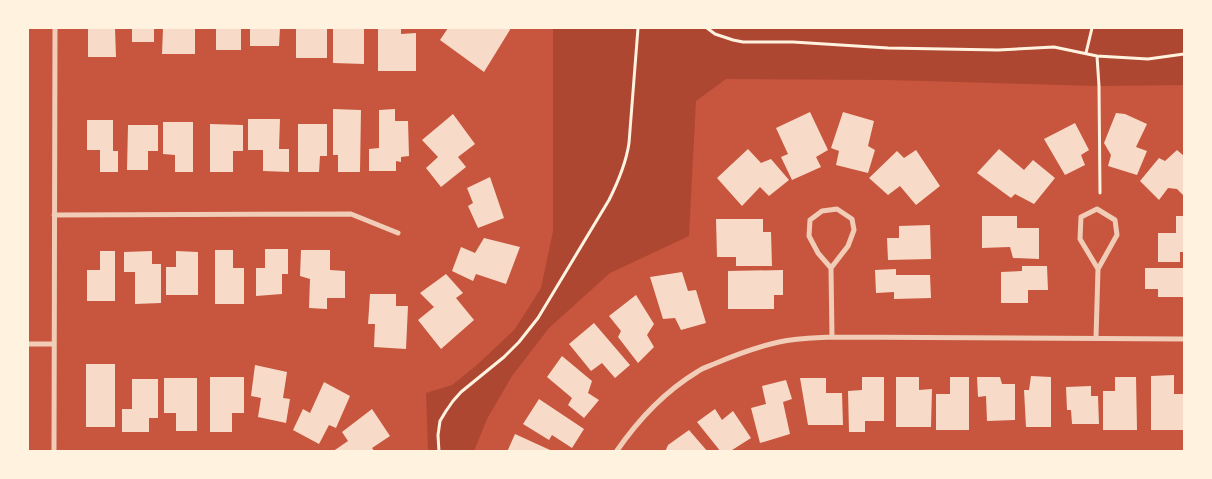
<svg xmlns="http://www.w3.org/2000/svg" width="1212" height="479" font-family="'Source Serif 4',serif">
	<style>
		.green { fill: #ae4732 }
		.building { fill: #f7dbc8 }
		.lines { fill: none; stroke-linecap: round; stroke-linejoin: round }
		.path { stroke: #fff3e0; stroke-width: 3 }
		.minor { stroke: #f1ccb7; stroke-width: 5 }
	</style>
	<rect width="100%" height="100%" fill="#c8553d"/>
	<!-- green -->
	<path class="green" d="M553,28h631v57l-85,1 -212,-6 -161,-1 -30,22 -7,135 -79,37 -61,55 -37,48 -25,43 -13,32h-46l-2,-58 26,-8 25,-20 38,-36 26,-41 12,-57z"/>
	<!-- building -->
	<path class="building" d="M88,28h27l1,29h-28z
		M132,28h22v14h-22z
		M163,28h32v26h-33z
		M216,28h25v22h-25z
		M250,28h30l-1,18h-29z
		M296,28h31v30h-31z
		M333,28h31v36l-31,-1z
		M378,28h23v6l15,-1v38h-38z
		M448,28h63l-27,44 -44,-32z
		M333,109l28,1 -1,62h-22v-17h-5z
		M395,109v12h13l1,35 -8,1v5l-5,-1v10h-27v-22l10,-1v-38z
		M810,112l18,38 -12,7 5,10 -29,13 -11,-23 7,-3 -12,-26z
		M843,112l31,9 -6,25 7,4 -7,23 -32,-8 3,-14 -8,-3z
		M1116,113l9,1 22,10 -11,23 11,4 -10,24 -29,-9 3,-11 -7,-12z
		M453,114l22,30 -17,13 8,10 -25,20 -15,-19 12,-11 -16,-17z
		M248,119h32l-1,30h10v23l-26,-1v-21h-15z
		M87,120h26v31h5v21h-18v-22h-13z
		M163,122h30v50h-18v-17l-12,-1z
		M1075,123l14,27 -8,5 4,10 -20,10 -21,-36z
		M210,124l33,1v26h-10v21h-23z
		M298,124h29v32h-7l-1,16h-21z
		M128,125h30v26h-10v19h-21z
		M748,149l13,14 10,-4 18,21 -20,16 -9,-9 -18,19 -25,-28z
		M999,149l25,21 9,-10 22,18 -21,26 -19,-10 -4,4 -34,-25z
		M916,150l24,36 -24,19 -16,-19 -12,9 -19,-17 28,-27 7,7z
		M1177,150l7,6v40l-7,-7 -9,-1 -9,12 -19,-19 19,-23 6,3z
		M490,177l14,41 -26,10 -10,-22 5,-3 -6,-15z
		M982,216h35v12h22v31l-26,-1 -3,-11 -28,1z
		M1176,216h8v36h-4v10h-22v-29h18z
		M716,219h47v13h8l1,34h-36v-9h-19z
		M930,225l1,34 -43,1 -1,-22h12v-12z
		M484,238l36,9 -14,37 -30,-10 -3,7 -21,-10 9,-24 14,6z
		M265,249h23v25h-6v20l-26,2v-28h9z
		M215,250h18v18h11v36h-29z
		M301,250h29v20l15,1v27h-18v11l-18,-1 1,-29 -10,-3z
		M100,251h15v50h-28v-31h13z
		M152,251v13h9v39l-26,1v-32h-11v-20z
		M176,251l22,1v43h-32v-28h10z
		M1022,266h25l1,24h-20v13h-27v-31l21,-1z
		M1145,268h39v29h-26v-8h-13z
		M896,269v6h34l1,23 -37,1v-7l-18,1 -1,-23z
		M783,270v25h-9v14h-46v-38z
		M682,272l6,19 8,-1 10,33 -25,7 -6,-12 -12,1 -13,-42z
		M446,274l17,19 -7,5 18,22 -33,29 -23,-29 16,-13 -14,-14z
		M370,294h26v12h12l-2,43 -32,-2 1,-23h-7z
		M636,295l18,29 -7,11 7,12 -16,16 -20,-26 3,-6 -12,-15z
		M594,323l36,42 -15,13 -13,-15 -11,8 -22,-27z
		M562,356l30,25 -4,12 11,7 -15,18 -16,-13 4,-7 -25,-21z
		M86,364h29v63h-29z
		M255,365l32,7 -4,26 7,1 -4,24 -28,-6 3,-19 -10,-2z
		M1174,375v19h10v36h-33v-54z
		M1031,376l20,1v50h-25l-2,-37h5z
		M210,377h34v36h-12v19h-22z
		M862,377h22v44h-19v11h-16l-1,-41 14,-1z
		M896,377h23v13l13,-1 -1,38h-35z
		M950,377h19v53h-33v-36h14z
		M977,377h23l2,7h13v36l-28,1 -1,-25 -8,1z
		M1115,377h21l1,53h-34v-39h12z
		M164,378h33v53h-21v-18h-12z
		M800,378h26v15h16l1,32h-35z
		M132,379h26v39h-9v14h-27v-23h10z
		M786,380l6,19 -9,3 7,32 -30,9 -9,-35 15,-4 -4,-18z
		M324,382l26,14 -14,32 -7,-3 -10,19 -26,-14 10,-21 7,4z
		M1091,386v10h7l1,28h-27l-1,-14h-4l-1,-23z
		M539,399l45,30 -12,19 -20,-13 -3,5 -26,-16z
		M372,409l18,27 -18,12 3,4h-43l16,-11 -6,-9z
		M715,409l7,11 11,-9 18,27 -22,14h-8l-24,-30z
		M689,430l19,22h-43l3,-7z
		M515,434l35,16 -1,2h-42z"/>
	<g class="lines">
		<!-- path -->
		<path class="path" d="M707,28l8,6 18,6 10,2h50l95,6 110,2 56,-3 43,9 51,3 36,-5
			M1086,53l6,-25
			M1097,56l2,30 1,107
			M439,452l-1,-17 2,-14 6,-10 7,-10 8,-9 43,-35 15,-15 19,-24 71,-118c9,-18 17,-36 20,-57l9,-115"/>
		<!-- minor -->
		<path class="minor" d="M837,209l15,10 2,11 -6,16 -17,22 -13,-15 -9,-17 1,-16 12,-9z
			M1097,209l18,11 2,15 -19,34 -18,-30 1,-22z
			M54,215l297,-1 47,19
			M831,268l1,69
			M1096,338l2,-69
			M28,344h26
			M54,452l1,-424
			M616,452c22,-32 48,-60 81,-80 5,-4 12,-6 17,-8 21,-9 43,-17 65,-22 18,-4 36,-4 53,-5l352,2"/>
	</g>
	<!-- border -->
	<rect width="1212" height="479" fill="none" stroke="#fff3e0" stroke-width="58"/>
</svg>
